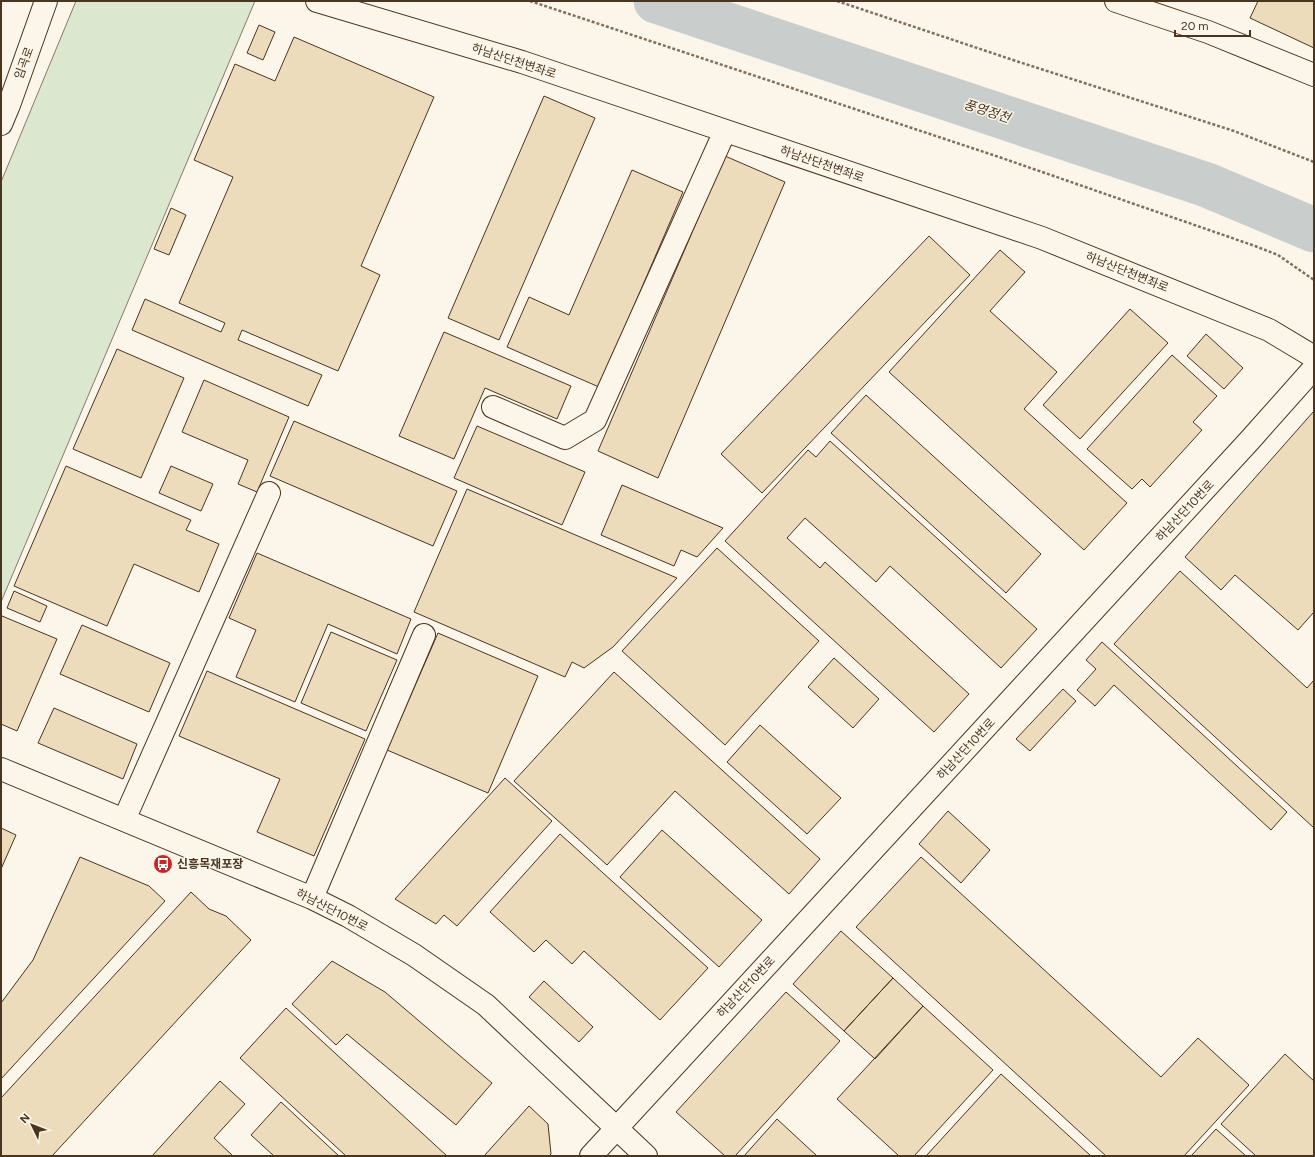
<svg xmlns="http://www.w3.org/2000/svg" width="1315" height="1157" font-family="Figtree,'Noto Sans KR',sans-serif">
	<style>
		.green { fill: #dce7d0; stroke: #887966 }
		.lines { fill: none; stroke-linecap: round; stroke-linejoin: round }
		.river { stroke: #c9cecd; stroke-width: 45 }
		.building { fill: #ecdcbc; stroke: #4a3520 }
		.minor-casing { stroke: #4a3520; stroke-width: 24 }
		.major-casing { stroke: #4a3520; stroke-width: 24 }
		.path { stroke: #7f6f5c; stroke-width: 2.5; stroke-dasharray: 3 2; stroke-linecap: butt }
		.minor { stroke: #fbf6e9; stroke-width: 22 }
		.major { stroke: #fbf6e9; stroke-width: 22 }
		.labels { text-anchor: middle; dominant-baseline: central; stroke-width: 3; stroke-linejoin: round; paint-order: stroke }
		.street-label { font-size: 12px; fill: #4a3520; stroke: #fbf6e9 }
		.poi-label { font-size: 12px; font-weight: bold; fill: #4a3520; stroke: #fbf6e9; text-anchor: start }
		.water-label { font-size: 13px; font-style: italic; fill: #4a3520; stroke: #fbf6e9 }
	</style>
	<rect width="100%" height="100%" fill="#fbf6e9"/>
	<!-- green -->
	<path class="green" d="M76,1h179l-254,601v-420z"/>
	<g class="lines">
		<!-- river -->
		<path class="river" d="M656,1l551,184 107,45"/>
	</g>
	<!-- building -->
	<path class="building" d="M1258,1h56v47l-64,-30z
		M259,25l16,7 -12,28 -16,-7z
		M294,37l140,60 -73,169 19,9 -42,96 -96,-41 -4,10 84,35 -14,31 -176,-76 13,-31 76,33 4,-9 -46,-20 54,-126 -39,-17 41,-96 40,17z
		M544,96l51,22 -96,222 -51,-22z
		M725,156l60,26 -127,296 -60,-27z
		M632,170l51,22 -84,195 -92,-40 22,-50 40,18z
		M171,208l15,7 -17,40 -15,-6z
		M929,236l41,39 -208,218 -41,-39z
		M1000,250l25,22 -35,39 67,61 -33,37 103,94 -43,47 -195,-178z
		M1130,309l38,34 -88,96 -37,-34z
		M444,332l127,54 -14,33 -72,-31 -31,71 -55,-23z
		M1206,334l37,34 -19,21 -37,-33z
		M117,349l67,29 -43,100 -68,-29z
		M1172,355l45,41 -24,26 9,8 -52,57 -8,-8 -10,10 -45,-40z
		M204,380l85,37 -32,75 -19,-8 10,-24 -66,-28z
		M866,395l175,159 -35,39 -175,-160z
		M1314,411v201l-16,18 -63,-55 -14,15 -36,-33z
		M294,421l163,70 -24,55 -163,-70z
		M477,426l108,46 -23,53 -108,-47z
		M830,441l207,188 -36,39 -111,-102 -14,16 -71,-64 -18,20 33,30 5,-6 144,132 -35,38 -209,-191 83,-91 8,7z
		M66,466l125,54 -5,10 33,14 -20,48 -65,-28 -27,62 -93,-40z
		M171,466l42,18 -12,27 -42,-18z
		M622,485l101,43 -26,29 -16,-7 -7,16 -73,-31z
		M467,489l210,89 -64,69 -29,21 -12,-6 -7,15 -151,-65z
		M717,548l102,93 -94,104 -103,-94z
		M257,553l154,66 -14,35 -69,-30 -33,78 -59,-25 20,-47 -27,-12z
		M1180,571l127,117 7,-8v148l-200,-184z
		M14,591l33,15 -7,16 -33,-14z
		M2,616l55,23 -40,92 -16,-7v-105z
		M82,625l88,38 -21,49 -89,-38z
		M331,632l66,28 -31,71 -65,-28z
		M438,633l100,43 -50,117 -101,-43z
		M1102,642l185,170 -16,18 -157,-145 -19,21 -18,-16 19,-21 -10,-9z
		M834,658l45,41 -26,29 -45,-41z
		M207,671l158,68 -51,117 -57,-24 23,-53 -101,-43z
		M614,672l206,187 -31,35 -114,-103 -68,74 -93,-84z
		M1063,689l13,12 -46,50 -14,-12z
		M54,708l83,36 -14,35 -85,-36z
		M760,725l81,73 -34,36 -80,-72z
		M505,778l47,43 -95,105 -13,-11 -8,9 -41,-25z
		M948,811l42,39 -29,33 -42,-39z
		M1,828l15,7 -15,34z
		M662,830l100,90 -43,47 -99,-90z
		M560,834l148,134 -48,52 -76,-69 -12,13 -26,-24 -12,12 -44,-40z
		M80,857l69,29 16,15 -164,178v-76l32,-43z
		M921,857l240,220 37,-39 51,47 -65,71h-78l-250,-229z
		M191,892l18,17 17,7 25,24 -199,216h-51v-58z
		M841,931l52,47 -49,53 -51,-47z
		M332,961l53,31 107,91 -36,42 -109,-91 -11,11 -44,-41z
		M893,978l30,28 -48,53 -31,-28z
		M544,981l49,46 -14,15 -50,-45z
		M786,992l54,49 -105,115h-10l-49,-44z
		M923,1006l70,64 -79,86h-15l-62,-57z
		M286,1008l161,148h-101l-106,-98z
		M1285,1054l29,27v75h-58l-35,-32z
		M1001,1074l90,82h-165z
		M220,1081l25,23 -31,34 19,18h-81z
		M281,1102l58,54h-65l-23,-21z
		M529,1106l19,18 3,30 -2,2h-65z
		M777,1119l40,37h-73z
		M1216,1129l30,27h-55z"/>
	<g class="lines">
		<defs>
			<path id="minor" d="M317,1l205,61 520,176 227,92 45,27
				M1116,1l92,31 106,43
				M493,407l72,31 30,-18 130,-289
				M1,769l311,129 36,18 66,39 72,50 160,151
				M124,820l145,-327
				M312,898l112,-263
				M591,1156l659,-716 64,-72"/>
			<path id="major" d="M1,124l8,-19 37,-104"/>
		</defs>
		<!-- minor casing -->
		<use href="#minor" class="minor-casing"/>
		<!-- major casing -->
		<use href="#major" class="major-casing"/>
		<!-- path -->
		<path class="path" d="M530,1l469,156 256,89 23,9 36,25
			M837,1l182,61 215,69 80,31"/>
		<!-- minor -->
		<use href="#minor" class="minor"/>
		<!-- major -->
		<use href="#major" class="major"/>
	</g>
	<!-- icons -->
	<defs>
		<symbol id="bus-disc" viewBox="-11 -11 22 22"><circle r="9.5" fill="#c62828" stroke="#fbf6e9"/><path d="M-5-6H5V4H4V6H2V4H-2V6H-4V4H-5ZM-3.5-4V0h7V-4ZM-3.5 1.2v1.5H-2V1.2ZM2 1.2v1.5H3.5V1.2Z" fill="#fff"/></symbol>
	</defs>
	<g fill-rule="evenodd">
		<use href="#bus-disc" x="152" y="853" width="22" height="22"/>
	</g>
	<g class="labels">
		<!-- street labels -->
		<g class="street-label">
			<text transform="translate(514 61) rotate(18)">하남산단천변좌로</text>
			<text transform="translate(24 63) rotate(-70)">임곡로</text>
			<text transform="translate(822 164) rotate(19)">하남산단천변좌로</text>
			<text transform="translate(1127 272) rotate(22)">하남산단천변좌로</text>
			<text transform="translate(1185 511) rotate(-47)">하남산단10번로</text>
			<text transform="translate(966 749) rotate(-47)">하남산단10번로</text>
			<text transform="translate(332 910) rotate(27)">하남산단10번로</text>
			<text transform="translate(746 987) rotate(-47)">하남산단10번로</text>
		</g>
		<!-- poi labels -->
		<g class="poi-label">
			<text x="177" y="864">신흥목재포장</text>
		</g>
		<!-- water labels -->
		<g class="water-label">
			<text transform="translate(987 111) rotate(18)">풍영정천</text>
		</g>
	</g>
	<!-- border -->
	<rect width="1315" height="1157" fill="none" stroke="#4a3520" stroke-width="4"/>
	<!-- north arrow -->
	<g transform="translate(32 1125) rotate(313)" stroke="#fbf6e9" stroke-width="3" paint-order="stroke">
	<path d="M0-3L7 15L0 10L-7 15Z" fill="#4a3520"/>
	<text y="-6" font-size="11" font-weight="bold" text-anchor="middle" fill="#4a3520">N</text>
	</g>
	<!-- scale -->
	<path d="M1175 30v6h75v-6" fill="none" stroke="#4a3520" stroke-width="2"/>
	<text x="1181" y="30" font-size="12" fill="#4a3520" stroke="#fbf6e9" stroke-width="3" paint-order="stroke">20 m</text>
</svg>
